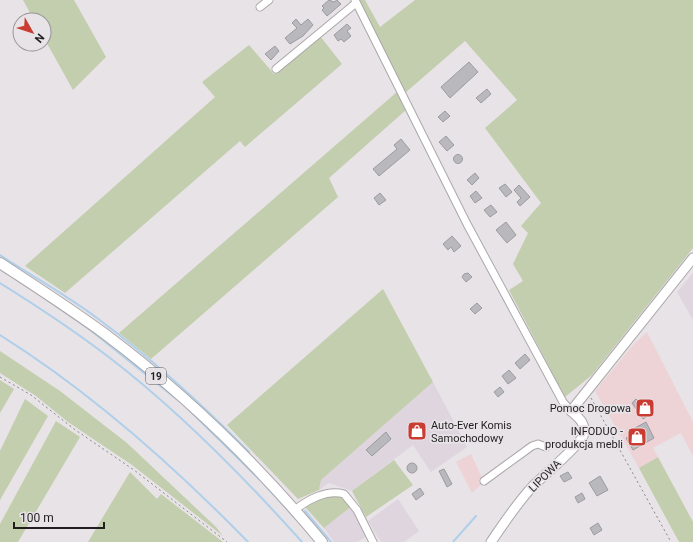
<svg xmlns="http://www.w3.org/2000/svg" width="693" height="542" font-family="Roboto,sans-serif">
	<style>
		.built { fill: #dfd5df }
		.industrial { fill: #eed3d6 }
		.green { fill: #c3ceae }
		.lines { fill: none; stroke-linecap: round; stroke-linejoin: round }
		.stream { stroke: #afcfea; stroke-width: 2 }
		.building { fill: #b8b8bd; stroke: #9b9ba0 }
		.minor-casing { stroke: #aba7aa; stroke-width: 9 }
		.major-casing { stroke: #aba7aa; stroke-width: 11 }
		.highway-casing { stroke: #aba7aa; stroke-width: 12 }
		.path { stroke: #898689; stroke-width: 1; stroke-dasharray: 2 3; stroke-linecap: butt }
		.minor { stroke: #fff; stroke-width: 7 }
		.major { stroke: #fff; stroke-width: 9 }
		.highway { stroke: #fff; stroke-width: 10 }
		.labels { text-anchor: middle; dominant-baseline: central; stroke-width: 3.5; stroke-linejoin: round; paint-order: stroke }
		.shield { fill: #e7e3e7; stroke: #5c595c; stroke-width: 1 }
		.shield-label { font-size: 10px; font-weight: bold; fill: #201e20 }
		.poi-label { font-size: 11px; fill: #201e20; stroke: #e7e3e7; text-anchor: end }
		.street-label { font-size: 11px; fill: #201e20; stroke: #e7e3e7 }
	</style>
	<rect width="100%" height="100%" fill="#e7e3e7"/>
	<!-- built -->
	<path class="built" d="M693,273v47l-16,-28z
		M433,382l34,65 -36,25 -18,-27 -61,46 -23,-8 -10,7 2,-10z
		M398,499l21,32 -15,11h-23l-13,-21z
		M352,506l15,30 -9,6h-24l-10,-14z"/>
	<!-- industrial -->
	<path class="industrial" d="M647,332l46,90v34l-12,-23 -28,15 5,9 -19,11 -44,-77 38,-46z
		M471,454l13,28 -12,11 -16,-31z"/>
	<!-- green -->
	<path class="green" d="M23,0h51l32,57 -33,33 -29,-52v-18h-10z
		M357,0h8l15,27 35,-27h278v248l-101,127 -27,22 -56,-107 14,-9 -10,-17 15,-31 -7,-7 20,-23 -56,-75 32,-28 -52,-59 -60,52z
		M320,36l22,28 -97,83 -5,-6 -175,152 -40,-27 190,-169 -13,-15 47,-37 25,29z
		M398,91l8,19 -77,68 9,19 -187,162 -32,-26z
		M383,289l50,93 -112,98 -2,10 -21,9 -71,-74z
		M0,351l60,40 67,52 89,84 7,9 -91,-71 -64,-43 -32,-26 -36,-23z
		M0,380l14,9 -14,24z
		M25,399l23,17 -48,84v-49z
		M56,421l24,16 -62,105h-18v-18z
		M658,457l35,65v20h-14l-40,-74z
		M394,460l19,25 -47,32 -14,-26z
		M130,472l27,27 4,-5 62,48h-135z
		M332,496l9,1 11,9 -28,22 -19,-21 18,-9z"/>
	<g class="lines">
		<!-- stream -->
		<path class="stream" d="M0,255c32,21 66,40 97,63 54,40 105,86 152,134
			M0,269l9,6
			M0,283c37,23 75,48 110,75 70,54 133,118 192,184
			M43,297l46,32 90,72
			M0,335c91,57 173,130 248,207
			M183,404l79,78 34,37
			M305,511l26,31
			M453,542l23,-26"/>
	</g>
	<!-- building -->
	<path class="building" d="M329,0l5,2 3,-2 4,4 -14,12 -5,-6 2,-2 -2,-2z
		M296,19l5,6 7,-6 5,6 -10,11 -13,8 -5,-6 12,-10 -5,-5z
		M347,24l4,4 -4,3 4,5 -7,6 -3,-3 -3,2 -4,-6z
		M275,46l4,5 -8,9 -6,-6z
		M469,62l9,10 -28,26 -9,-11z
		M487,89l4,5 -10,9 -5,-5z
		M445,111l5,5 -7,6 -5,-5z
		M446,136l8,9 -7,6 -8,-9z
		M401,139l9,11 -31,26 -6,-7 24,-20 -3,-4z
		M453.5 159a4.5 4.5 0 1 1 9 0a4.5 4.5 0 1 1-9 0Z
		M475,173l4,5 -7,7 -5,-5z
		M505,184l7,8 -6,5 -7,-9z
		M519,185l11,12 -10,9 -3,-4 4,-4 -7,-8z
		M476,191l6,7 -7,5 -5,-7z
		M380,193l6,7 -7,5 -5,-7z
		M491,205l6,7 -7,5 -6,-7z
		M506,222l10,13 -9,8 -11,-13z
		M452,236l9,10 -7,6 -3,-5 -3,3 -5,-6z
		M468,273l4,4 -6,5 -4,-5 2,-3z
		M477,303l5,5 -7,6 -5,-5z
		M525,354l5,6 -10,9 -5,-6z
		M509,370l7,8 -8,6 -6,-8z
		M500,387l4,5 -6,5 -4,-5z
		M636,399l5,5 8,-3 4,7 -6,4 1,4 -5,3 -11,-16z
		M646,422l8,16 -21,12 -7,-12 11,-6 -2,-4z
		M386,432l5,7 -19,17 -6,-6z
		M407 468a5 5 0 1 1 10 0a5 5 0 1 1-10 0Z
		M444,469l8,15 -5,3 -8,-16z
		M568,472l4,6 -8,4 -4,-6z
		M600,476l8,14 -11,6 -8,-13z
		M420,488l4,6 -8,6 -4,-6z
		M582,493l3,6 -7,4 -3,-6z
		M598,523l4,7 -8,5 -4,-7z"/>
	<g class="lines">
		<defs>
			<path id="minor" d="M355,0l112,224 96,178 8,9
				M260,7l9,-7
				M276,69l80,-66
				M484,481l48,-35 6,-2 8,3
				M295,510c12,-10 32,-21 49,-16l13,16 16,32"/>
			<path id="major" d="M491,542c13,-19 26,-39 42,-56 10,-10 46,-40 50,-50 4,-12 -4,-18 -12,-25l122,-153"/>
			<path id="highway" d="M0,263c35,23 71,46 105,71 80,60 154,132 217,208"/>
		</defs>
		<!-- minor casing -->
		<use href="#minor" class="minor-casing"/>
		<!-- major casing -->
		<use href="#major" class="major-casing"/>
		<!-- highway casing -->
		<use href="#highway" class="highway-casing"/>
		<!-- path -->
		<path class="path" d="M0,377l31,18 43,34 60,41 93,72
			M591,398l80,144"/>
		<!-- minor -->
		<use href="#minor" class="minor"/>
		<!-- major -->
		<use href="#major" class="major"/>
		<!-- highway -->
		<use href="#highway" class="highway"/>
	</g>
	<!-- icons -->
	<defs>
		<symbol id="shop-square" viewBox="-11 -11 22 22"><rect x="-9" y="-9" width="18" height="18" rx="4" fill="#ca3c32" stroke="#e7e3e7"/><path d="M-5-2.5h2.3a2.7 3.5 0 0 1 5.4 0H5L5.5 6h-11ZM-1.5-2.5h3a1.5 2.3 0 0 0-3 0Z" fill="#fff"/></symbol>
	</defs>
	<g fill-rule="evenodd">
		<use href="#shop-square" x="634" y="397" width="22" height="22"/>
		<use href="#shop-square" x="406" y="420" width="22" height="22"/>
		<use href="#shop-square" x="626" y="426" width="22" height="22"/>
	</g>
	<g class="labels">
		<!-- shield labels -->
		<rect class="shield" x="146" y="368" width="20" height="16" rx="3"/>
		<g class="shield-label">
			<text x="156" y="376">19</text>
		</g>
		<!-- poi labels -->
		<g class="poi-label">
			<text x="631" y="408">Pomoc Drogowa</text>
			<text x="431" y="425" text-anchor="start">Auto-Ever Komis<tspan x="431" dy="13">Samochodowy</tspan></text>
			<text x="623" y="431">INFODUO -<tspan x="623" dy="13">produkcja mebli</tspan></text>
		</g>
		<!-- street labels -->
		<g class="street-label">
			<text transform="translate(545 476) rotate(-45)">LIPOWA</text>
		</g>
	</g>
	<!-- north arrow -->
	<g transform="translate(32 32) rotate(129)"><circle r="19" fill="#e7e3e7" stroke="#979497"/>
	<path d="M0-3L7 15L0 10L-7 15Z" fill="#ca3c32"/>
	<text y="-6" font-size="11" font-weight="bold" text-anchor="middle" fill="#201e20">N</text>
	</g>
	<!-- scale -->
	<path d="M14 522v6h90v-6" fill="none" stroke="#201e20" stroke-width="2"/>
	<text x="20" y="522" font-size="12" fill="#201e20" stroke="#e7e3e7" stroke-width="3" paint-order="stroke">100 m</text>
</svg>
